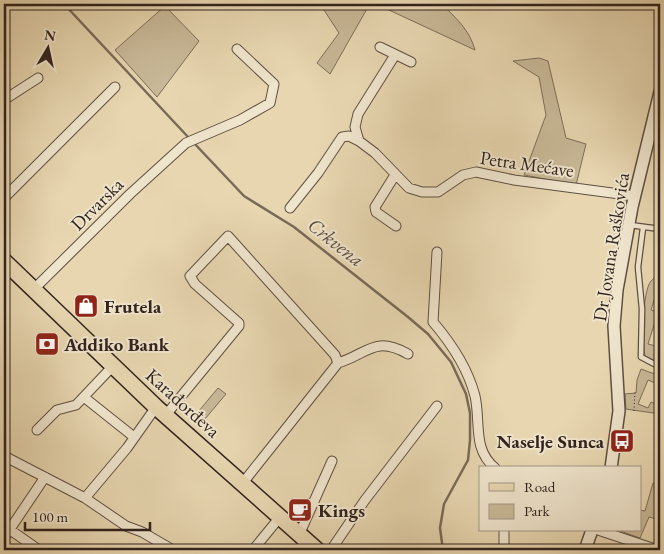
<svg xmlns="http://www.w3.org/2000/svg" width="664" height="554" font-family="'EB Garamond',serif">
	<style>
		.green { fill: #c8b897; stroke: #7c6e5a }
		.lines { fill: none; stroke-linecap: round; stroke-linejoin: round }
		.stream { stroke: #796a58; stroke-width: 2.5 }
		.service-casing { stroke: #5e5042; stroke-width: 7 }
		.minor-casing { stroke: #5e5042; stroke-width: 11 }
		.tertiary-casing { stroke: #5e5042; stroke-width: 14 }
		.primary-casing { stroke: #31231e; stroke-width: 18 }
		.path { stroke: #31231e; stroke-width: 1; stroke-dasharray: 1 2.5; stroke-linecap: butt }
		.service { stroke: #efe4cc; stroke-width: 4.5 }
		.minor { stroke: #efe4cc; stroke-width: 9 }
		.tertiary { stroke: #efe4cc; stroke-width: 11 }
		.primary { stroke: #e7d6b0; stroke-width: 15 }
		.labels { text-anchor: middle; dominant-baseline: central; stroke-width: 4; stroke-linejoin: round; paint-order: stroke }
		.street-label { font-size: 19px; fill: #31231e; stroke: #efe4cc }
		.poi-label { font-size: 19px; font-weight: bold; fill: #31231e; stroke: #efe4cc; text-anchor: start }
		.water-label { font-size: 20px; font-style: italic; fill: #5b4c40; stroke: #efe4cc }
	</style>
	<rect width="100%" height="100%" fill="#e7d6b0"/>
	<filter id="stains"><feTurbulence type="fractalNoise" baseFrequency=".004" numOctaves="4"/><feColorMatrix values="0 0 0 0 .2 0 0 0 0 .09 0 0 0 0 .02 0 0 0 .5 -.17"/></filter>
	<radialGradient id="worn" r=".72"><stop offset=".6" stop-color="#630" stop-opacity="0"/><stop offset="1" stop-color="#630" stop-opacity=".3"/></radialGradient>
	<!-- green -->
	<path class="green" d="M320,4h44l4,3 -38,67 -13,-11 22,-30z
		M376,4h65c15,13 29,27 34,46z
		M165,6l34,35 -42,56 -42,-47z
		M539,58l9,3 18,77 20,6 -10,41 -52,-10 22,-60 -7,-38 -26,-16z
		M660,274v17h-3l-6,19 7,2 -10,32 8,2 -2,10 6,2v5l-15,-7c-3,-14 -3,-64 6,-75 2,-2 6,-5 9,-7z
		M641,369l19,7v9l-12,-5 -10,24 10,4 3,-6 9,4v8l-34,-5 -1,-15 11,-1 1,-13z
		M218,388l8,6 -21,25 -7,-7z
		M653,483l7,2v35l-11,-3 -9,21 -23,-8h23v-20l5,1z"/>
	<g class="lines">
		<!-- stream -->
		<path class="stream" d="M64,4l125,134
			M193,142l51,54 50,31 114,90 20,17 23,28 15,32 4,19v27l-2,20 -24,44 -4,24 3,22"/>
		<defs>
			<path id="service" d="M630,225l30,4
				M643,228l-5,39 4,42 -1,48 19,10"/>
			<path id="minor" d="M380,47l31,15
				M395,55l-37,59 -3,13 4,14 16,12 34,35 13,4h16l25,-17 13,-3 38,8 121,16
				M4,100l34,-22
				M395,175l-20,32 1,5 20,14
				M4,198l111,-111
				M290,208l28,-35 24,-36 7,-1 10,5
				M437,252l-4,70c18,21 35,47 42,74 6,26 -3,53 20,72
				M33,290l97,-96 56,-51 54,-23 30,-17 4,-19 -37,-35
				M338,363c30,-9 36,-28 70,-9
				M85,398l49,39
				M165,416l74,-90v-3l-44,-39 -5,-8 38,-40 107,119 3,8 -96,121
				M37,430l20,-20 19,-5 37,-39
				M4,456l81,42 41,28 16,6 31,18
				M85,498l42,-50 29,-41
				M9,529l30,21
				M504,530v20
				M598,530l60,20
				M299,535l33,-74
				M4,538l41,-61
				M253,550l27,-33
				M331,550l34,-50 72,-94"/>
			<path id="tertiary" d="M611,468l8,-57 -5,-85 3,-36 15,-83 28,-115
				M585,550l7,-20"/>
			<path id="primary" d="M4,261l152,146 161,143"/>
		</defs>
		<!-- service casing -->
		<use href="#service" class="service-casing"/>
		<!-- minor casing -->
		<use href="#minor" class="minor-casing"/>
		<!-- tertiary casing -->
		<use href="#tertiary" class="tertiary-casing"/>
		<!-- primary casing -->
		<use href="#primary" class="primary-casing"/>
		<!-- path -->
		<path class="path" d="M658,83l2,-9
			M634,411l1,-20
			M639,468v-1"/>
		<!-- service -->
		<use href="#service" class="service"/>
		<!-- minor -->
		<use href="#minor" class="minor"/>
		<!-- tertiary -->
		<use href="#tertiary" class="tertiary"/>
		<!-- primary -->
		<use href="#primary" class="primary"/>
	</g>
	<!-- icons -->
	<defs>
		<symbol id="shop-square" viewBox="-11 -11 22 22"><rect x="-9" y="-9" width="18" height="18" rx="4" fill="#8f2418" stroke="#efe4cc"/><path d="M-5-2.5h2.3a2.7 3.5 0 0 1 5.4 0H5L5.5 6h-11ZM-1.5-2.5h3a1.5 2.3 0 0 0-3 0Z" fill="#fff"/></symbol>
		<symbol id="bank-square" viewBox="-11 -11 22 22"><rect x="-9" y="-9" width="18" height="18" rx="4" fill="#8f2418" stroke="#efe4cc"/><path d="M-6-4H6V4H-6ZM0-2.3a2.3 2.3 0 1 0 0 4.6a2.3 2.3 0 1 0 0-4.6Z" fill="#fff"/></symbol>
		<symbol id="bus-square" viewBox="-11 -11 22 22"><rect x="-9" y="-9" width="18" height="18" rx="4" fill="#8f2418" stroke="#efe4cc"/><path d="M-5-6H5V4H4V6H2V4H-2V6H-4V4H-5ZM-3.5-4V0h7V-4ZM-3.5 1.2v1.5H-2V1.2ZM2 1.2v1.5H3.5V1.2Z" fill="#fff"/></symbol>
		<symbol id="cafe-square" viewBox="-11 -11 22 22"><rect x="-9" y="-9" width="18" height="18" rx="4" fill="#8f2418" stroke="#efe4cc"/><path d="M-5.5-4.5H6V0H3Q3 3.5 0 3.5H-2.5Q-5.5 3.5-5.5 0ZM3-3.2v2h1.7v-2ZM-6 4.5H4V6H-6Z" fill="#fff"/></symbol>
	</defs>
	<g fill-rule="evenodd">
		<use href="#shop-square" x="72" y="292" width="28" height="28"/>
		<use href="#bank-square" x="33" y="330" width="28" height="28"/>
		<use href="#bus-square" x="608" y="427" width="28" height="28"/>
		<use href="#cafe-square" x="286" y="496" width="28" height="28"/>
	</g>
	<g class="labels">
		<!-- street labels -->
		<g class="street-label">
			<text transform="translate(527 164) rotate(8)">Petra Mećave</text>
			<text transform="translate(97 204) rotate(-45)">Drvarska</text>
			<text transform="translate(611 247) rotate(-81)">Dr Jovana Raškovića</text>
			<text transform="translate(183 403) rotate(42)">Karađorđeva</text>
		</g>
		<!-- poi labels -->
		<g class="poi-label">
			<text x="104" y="306">Frutela</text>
			<text x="64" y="344">Addiko Bank</text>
			<text x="604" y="441" text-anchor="end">Naselje Sunca</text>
			<text x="318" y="510">Kings</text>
		</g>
		<!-- water labels -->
		<g class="water-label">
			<text transform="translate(336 242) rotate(38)">Crkvena</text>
		</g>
	</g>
	<!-- margin -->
	<rect width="664" height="554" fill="none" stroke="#e7d6b0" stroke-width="20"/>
	<rect x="5" y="5" width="654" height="544" fill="none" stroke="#31231e" stroke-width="2.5"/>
	<rect x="10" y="10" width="644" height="534" fill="none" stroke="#31231e"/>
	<!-- legend -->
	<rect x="479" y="466" width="162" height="65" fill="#efe4cc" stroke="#a39786"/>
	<rect x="489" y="483" width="25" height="8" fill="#e7d6b0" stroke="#a39786"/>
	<text x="524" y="492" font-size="15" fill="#31231e">Road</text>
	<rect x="489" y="504" width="25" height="15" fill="#c8b897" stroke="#a39786"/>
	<text x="524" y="516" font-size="15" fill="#31231e">Park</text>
	<!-- north arrow -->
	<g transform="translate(48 48) rotate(9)" stroke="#efe4cc" stroke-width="4" paint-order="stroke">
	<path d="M0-4L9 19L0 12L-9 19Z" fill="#31231e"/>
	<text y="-8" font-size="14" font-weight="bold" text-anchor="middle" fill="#31231e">N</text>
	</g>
	<!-- scale -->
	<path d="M25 522v8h125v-8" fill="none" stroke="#31231e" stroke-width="2.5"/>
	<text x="32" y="522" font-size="15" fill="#31231e" stroke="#efe4cc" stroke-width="4" paint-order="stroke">100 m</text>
	<rect width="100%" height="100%" filter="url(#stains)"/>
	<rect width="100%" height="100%" fill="url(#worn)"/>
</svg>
